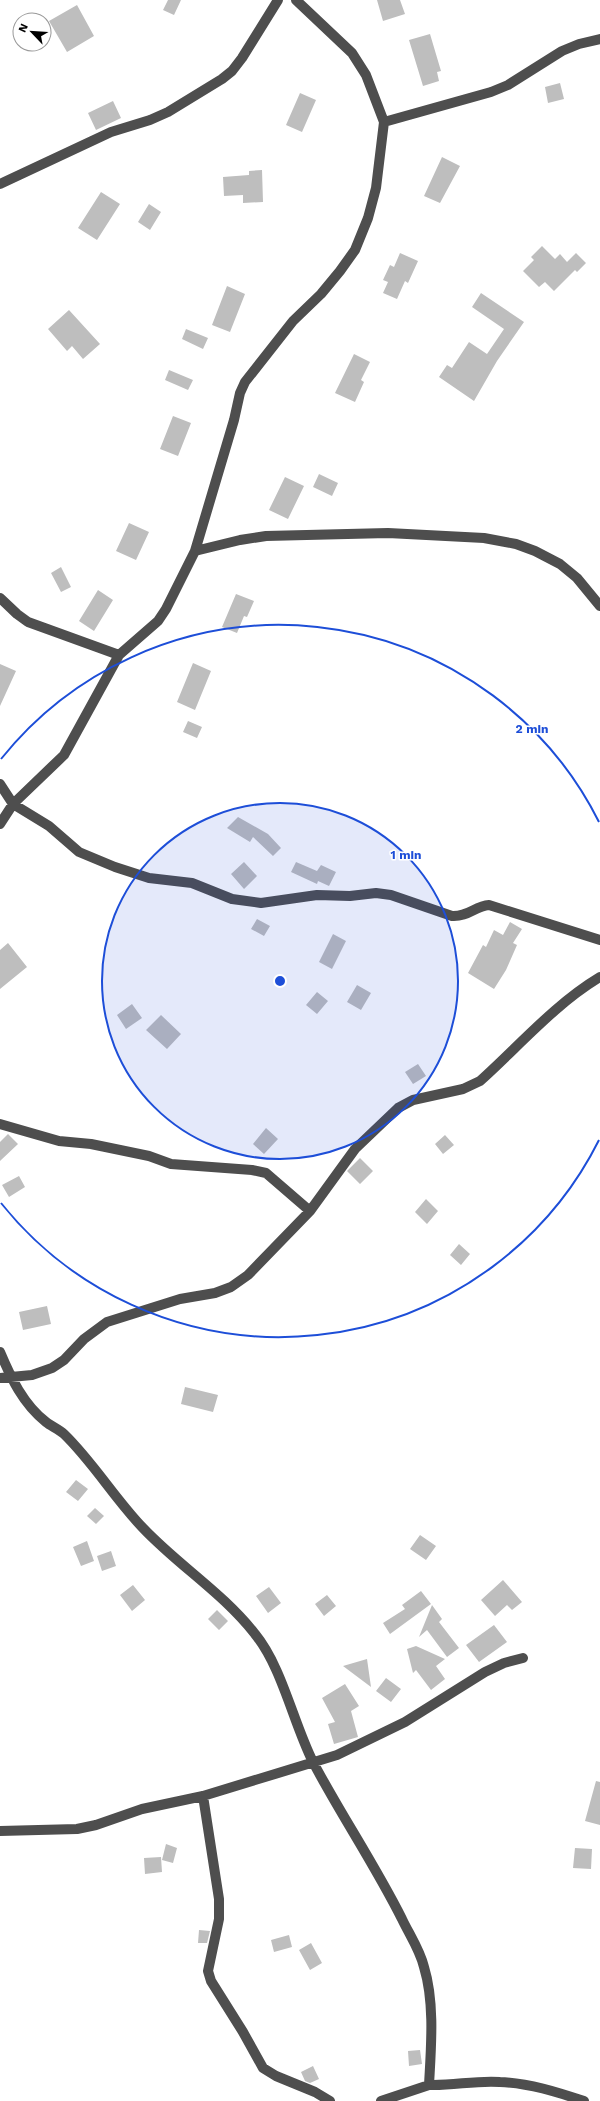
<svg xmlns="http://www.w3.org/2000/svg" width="600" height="2101" font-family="'Work Sans',sans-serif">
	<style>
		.building { fill: #bebebe }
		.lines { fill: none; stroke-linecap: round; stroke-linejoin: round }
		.minor { stroke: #4e4e4e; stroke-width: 10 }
		.ring { fill: none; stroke: #1d4ed8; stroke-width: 2 }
		.centre { fill: #1d4ed8; stroke: #fff; stroke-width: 2 }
		.ring-label { font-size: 12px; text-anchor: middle; font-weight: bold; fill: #1d4ed8; stroke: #fff; stroke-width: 3; stroke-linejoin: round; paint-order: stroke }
	</style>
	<rect width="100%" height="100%" fill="#fff"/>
	<!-- building -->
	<path class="building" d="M168,0h13l-7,15 -11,-5z
		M377,0h23l5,14 -22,7z
		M77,5l17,31 -27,16 -18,-31z
		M430,34l11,37 -4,1 2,9 -16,5 -14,-46z
		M560,83l4,16 -16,4 -3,-16z
		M300,93l16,7 -14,32 -16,-7z
		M113,101l8,17 -25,12 -8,-17z
		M442,157l18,9 -20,37 -16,-7z
		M262,170l1,32 -20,1v-8l-19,1 -1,-19 26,-2v-4z
		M101,192l19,12 -23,36 -19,-12z
		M149,204l12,8 -11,18 -12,-8z
		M542,246l13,13 5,-5 7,8 9,-9 10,10 -9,9 -2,-2 -21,21 -9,-9 -6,5 -16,-16 11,-11 -3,-3z
		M400,253l18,8 -10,22 -3,-2 -8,18 -14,-6 5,-11 -5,-2 7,-15 4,2z
		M227,286l18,8 -15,38 -18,-7z
		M481,293l43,29 -27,39 -23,40 -35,-24 8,-12 5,3 17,-26 18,12 17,-25 -32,-22z
		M69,310l31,34 -17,15 -11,-13 -5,5 -19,-22z
		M186,329l22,9 -5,11 -21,-10z
		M354,354l16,8 -9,18 3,2 -9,20 -20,-9z
		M169,370l24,10 -5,10 -23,-10z
		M173,416l18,7 -13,33 -18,-7z
		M319,474l19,9 -6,13 -19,-9z
		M285,477l19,9 -16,33 -19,-9z
		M129,523l20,9 -13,28 -20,-9z
		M61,567l10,20 -10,5 -10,-19z
		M98,590l15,10 -19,31 -15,-10z
		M236,594l18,7 -7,16 -3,-1 -7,17 -15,-6z
		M193,663l18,8 -16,39 -18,-8z
		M0,664l16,7 -16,35z
		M188,721l14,6 -5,11 -14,-6z
		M238,817l30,17 13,14 -8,8 -20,-19 -3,5 -23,-14z
		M244,862l13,14 -13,13 -13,-15z
		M296,862l21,9 4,-6 15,7 -7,14 -11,-5 -1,3 -26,-12z
		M257,919l13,7 -6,10 -13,-7z
		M510,922l12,7 -9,14 4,2 -11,25 -12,19 -26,-16 15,-28 3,2 8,-17 9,5z
		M333,934l13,7 -14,28 -13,-7z
		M8,943l19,24 -27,22v-39z
		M357,985l14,8 -10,17 -14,-8z
		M317,992l11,9 -11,13 -11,-9z
		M132,1004l10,14 -16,11 -9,-14z
		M161,1015l20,19 -14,15 -21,-19z
		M418,1064l8,12 -13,8 -8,-12z
		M266,1128l12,11 -14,15 -11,-10z
		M8,1134l10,10 -18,17v-19z
		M445,1135l9,10 -11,9 -8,-10z
		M360,1158l13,13 -13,13 -13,-13z
		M19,1176l6,11 -16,10 -7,-12z
		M426,1199l12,12 -11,13 -12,-12z
		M459,1244l11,10 -9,11 -11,-10z
		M47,1306l4,18 -28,6 -4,-18z
		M185,1387l33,8 -5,17 -32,-8z
		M76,1480l12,9 -10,12 -12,-9z
		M95,1508l9,8 -8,8 -9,-8z
		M420,1535l16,11 -10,14 -16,-11z
		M87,1541l7,20 -13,5 -8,-19z
		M111,1551l5,15 -14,5 -5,-15z
		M503,1580l19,22 -10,8 -5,-5 -12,11 -14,-16z
		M133,1585l12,15 -13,11 -12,-16z
		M269,1587l12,16 -13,10 -12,-17z
		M421,1591l10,13 -41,30 -7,-11 22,-14 -3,-4z
		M327,1595l9,11 -12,10 -9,-12z
		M432,1605l10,14 -3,3 20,26 -12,9 -20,-27 -8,7z
		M217,1610l11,11 -9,9 -11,-11z
		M494,1625l13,17 -28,20 -13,-17z
		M416,1646l29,13 -9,7 9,13 -14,11 -15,-20 -3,3 -6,-24z
		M367,1659l4,28 -28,-21z
		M386,1678l15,11 -10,13 -15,-11z
		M345,1684l14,22 -8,5 7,26 -24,7 -6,-20 7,-2 -13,-24z
		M596,1781l4,1v43l-15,-4z
		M166,1844l11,4 -4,15 -11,-3z
		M575,1848l17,1 -1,20 -18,-1z
		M161,1857l1,15 -17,2 -1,-16z
		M199,1930l11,1 -3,12h-9z
		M289,1935l3,12 -18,5 -3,-12z
		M311,1943l11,20 -12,7 -11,-20z
		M420,2050l2,14 -13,2 -1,-15z
		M313,2066l6,13 -9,4 -5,-2 -4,-9z"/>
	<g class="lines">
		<!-- minor -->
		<path class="minor" d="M384,122l107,-30 17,-7 54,-34 17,-7 21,-5
			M0,184l111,-52 39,-12 18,-8 54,-33 10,-8 10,-13 36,-58
			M195,551l45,-11 26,-4 122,-3 96,5 32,6 19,7 25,13 17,14 23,28
			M0,598l17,16 11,8 91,33
			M0,784l13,20 36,22 30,26 36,15 34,11 43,5 40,16 29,4 56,-8 33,1 26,-3 15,2 61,21c16,1 23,-10 37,-11l111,35
			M0,824l13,-20 51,-49 55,-100 39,-34 8,-12 29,-58 39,-131 6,-27 5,-11 48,-61 28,-27 19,-23 15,-21 13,-32 8,-30 8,-66 -18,-47 -14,-22 -56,-53
			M0,1124l59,17 32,3 58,12 22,8 81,6 14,3 44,38
			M0,1352c11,26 23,52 46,70 5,4 12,7 18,12 29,28 51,65 79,94 36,38 80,65 112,106 27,33 38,88 58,128 28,53 62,103 89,157 7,15 18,31 22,48 11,36 7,81 5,118 24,1 47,-5 71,-3 29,1 57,10 84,19
			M0,1378l32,-3 20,-7 12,-8 20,-21 23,-17 73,-23 35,-6 16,-6 17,-12 62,-64 45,-62 43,-41 15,-8 50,-11 17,-8c39,-35 75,-77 120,-104
			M203,1796l16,103v20l-11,52 3,10 32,51 20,36 13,8 39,16 15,9
			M0,1831l77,-2 19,-4 46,-16 61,-13 134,-41 68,-33 80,-50 19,-9 19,-5
			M381,2101l48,-16"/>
	</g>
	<!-- distance rings -->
	<circle cx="280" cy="981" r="178" fill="#1d4ed8" fill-opacity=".12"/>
	<g class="ring">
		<circle cx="280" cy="981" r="178"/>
		<path d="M599 1140A357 357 0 0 1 1 1203M1 759A357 357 0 0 1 599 822"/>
	</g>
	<circle cx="280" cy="981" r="6" class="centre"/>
	<g class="ring-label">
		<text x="532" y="733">2 min</text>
		<text x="406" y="859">1 min</text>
	</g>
	<!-- north arrow -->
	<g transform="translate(32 32) rotate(295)"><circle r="19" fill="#ffffff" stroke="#999999"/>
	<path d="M0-3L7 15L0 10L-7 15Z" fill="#000000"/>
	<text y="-6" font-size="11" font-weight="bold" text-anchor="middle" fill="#000000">N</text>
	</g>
</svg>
